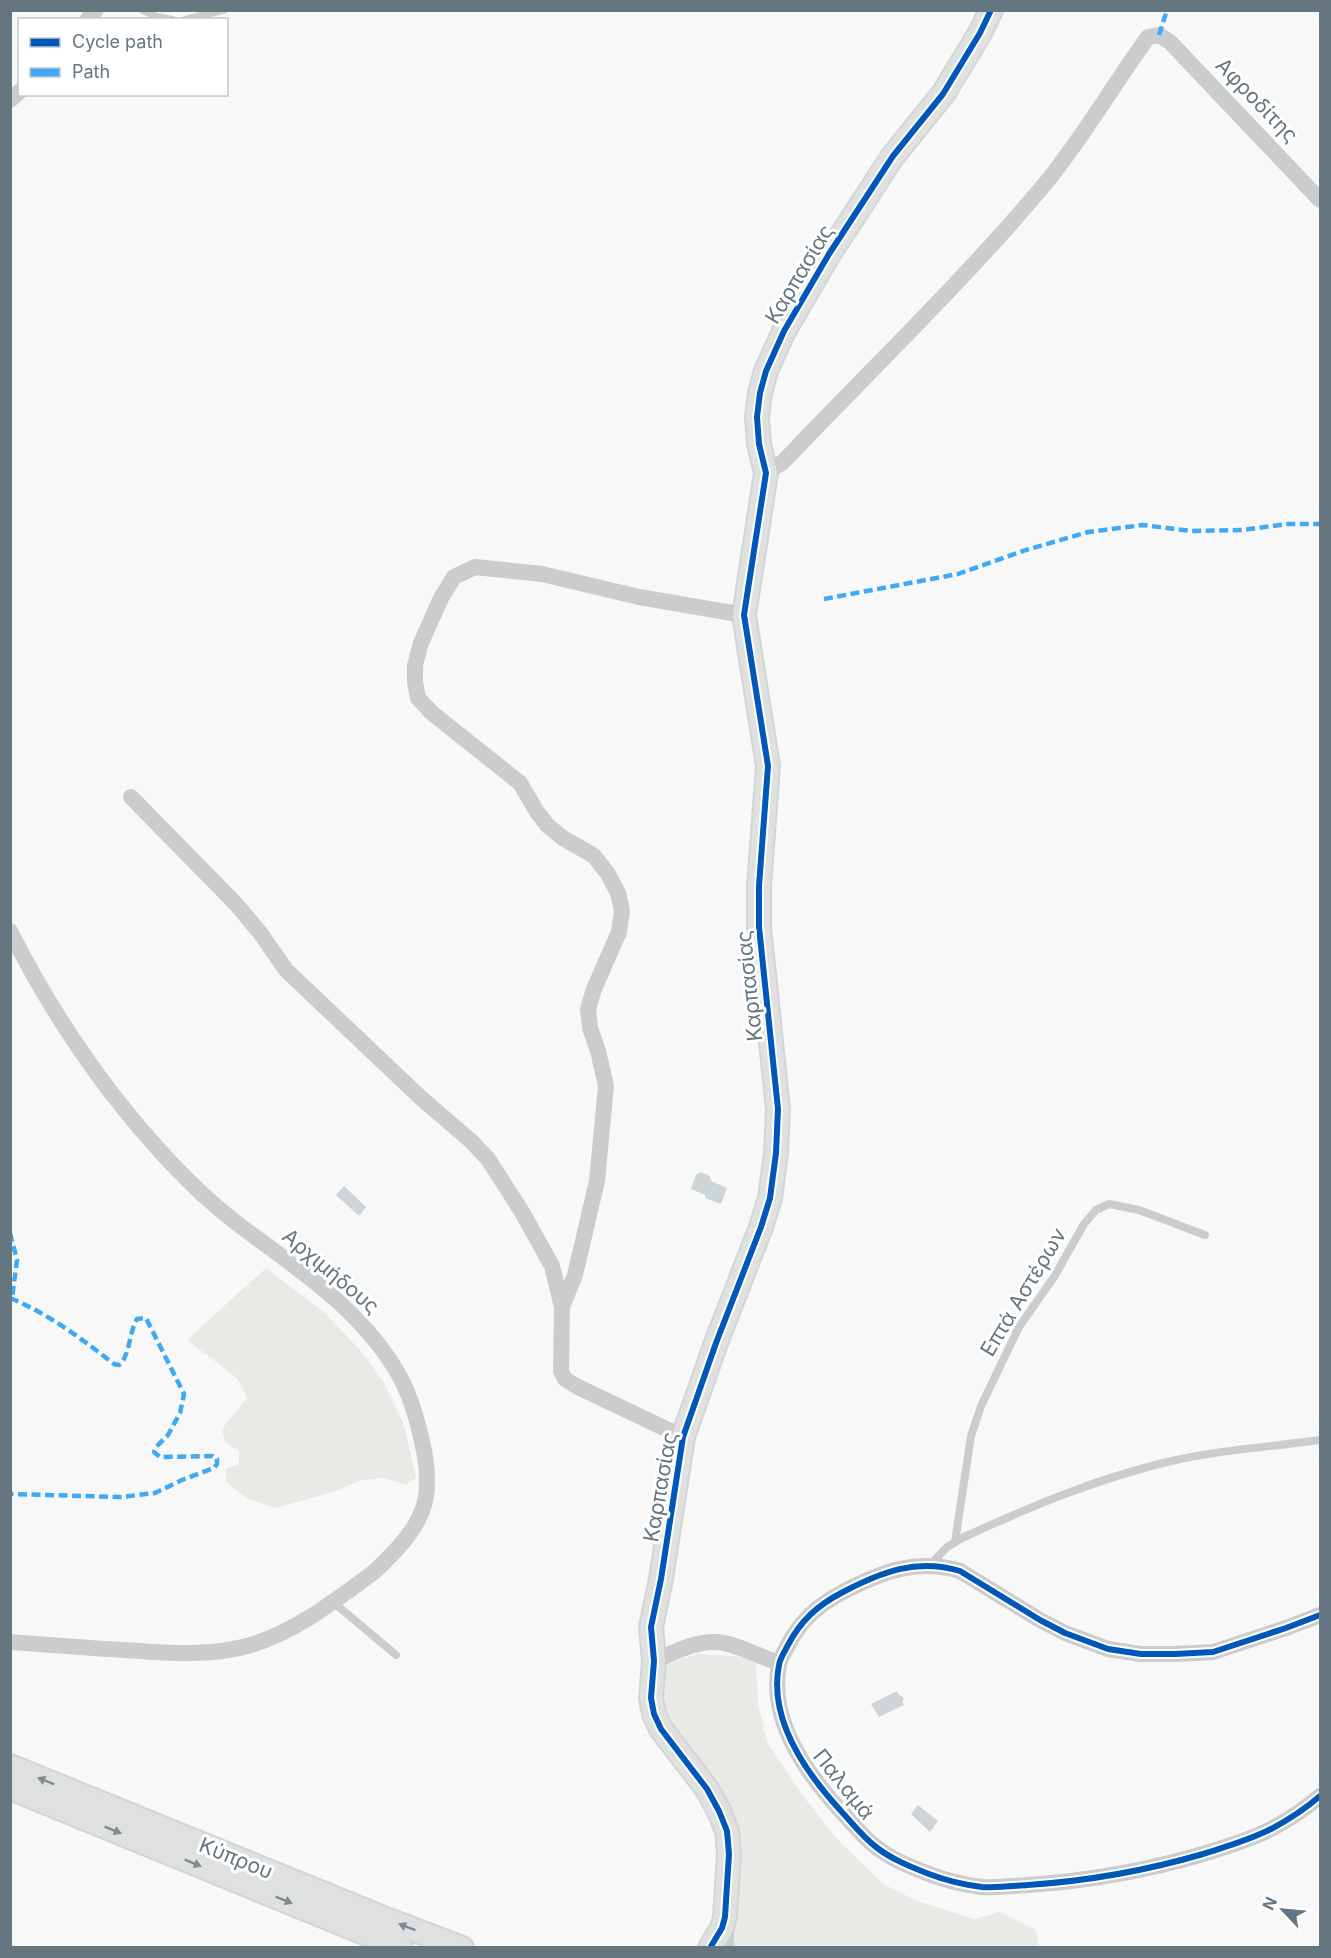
<svg xmlns="http://www.w3.org/2000/svg" width="1331" height="1958" font-family="Inter,sans-serif">
	<style>
		.green { fill: #e7eae5 }
		.water { fill: #cdd5d8 }
		.lines { fill: none; stroke-linecap: round; stroke-linejoin: round }
		.secondary-casing { stroke: #d4d5d6; stroke-width: 26 }
		.lane { stroke: #cbcccd; stroke-width: 8 }
		.street { stroke: #cbcccd; stroke-width: 16 }
		.secondary { stroke: #dfe0e0; stroke-width: 22 }
		.quiet { stroke: #3fa9f5; stroke-width: 4.5; stroke-dasharray: 9 4.5; stroke-linecap: butt }
		.cycleway-casing { stroke: #fff; stroke-width: 10 }
		.cycleway { stroke: #0057b8; stroke-width: 6 }
		.oneway { fill: #7d8b93 }
		.labels { text-anchor: middle; dominant-baseline: central; stroke-width: 6; stroke-linejoin: round; paint-order: stroke }
		.street-label { font-size: 21px; fill: #657680; stroke: #fff }
	</style>
	<rect width="100%" height="100%" fill="#f8f8f8"/>
	<!-- green -->
	<path class="green" d="M266,1268l59,45 36,38 22,30 21,44 12,53 -10,7 -22,-7 -23,2 -25,11 -60,17 -28,-9 -22,-17v-13l13,-5v-13l-14,-9 -3,-13 25,-31 -10,-20 -50,-38z
		M698,1654l49,3 9,6 2,41 10,40 38,56 31,39 46,45 34,17 57,18 26,-7 36,18 3,17h-307l4,-98 -77,-139 3,-45z"/>
	<!-- water -->
	<path class="water" d="M701,1172l9,4 1,5 16,7 -6,16 -16,-6v-3l-14,-6 5,-14z
		M344,1186l22,21 -7,9 -23,-21z
		M897,1691l1,3 6,4 -2,4 2,3 -25,12 -8,-13z
		M918,1805l20,16 -8,11 -19,-18z"/>
	<g class="lines">
		<defs>
			<path id="secondary" d="M10,1766l381,155 71,27
				M10,1788l391,160
				M710,1948l12,-20 3,-11 4,-63 -2,-23 -8,-20 -12,-22 -46,-60 -7,-15 -3,-16 3,-37 -3,-34 10,-48 22,-142 33,-94 45,-116 9,-29 6,-45 2,-44 -19,-182v-41l9,-120 -24,-151 22,-142 -7,-29 -2,-27 3,-24 6,-22 18,-40 45,-77 64,-98 50,-62 37,-61 11,-23"/>
		</defs>
		<!-- secondary casing -->
		<use href="#secondary" class="secondary-casing"/>
		<!-- lane -->
		<path class="lane" d="M143,10l14,7 15,3
			M185,20l38,-10
			M955,1542l16,-106 10,-30 38,-79 35,-50 30,-53 12,-14 13,-6 30,6 66,25
			M930,1565l17,-18 15,-9c67,-31 134,-59 205,-76 50,-12 103,-15 153,-22
			M333,1602l63,53"/>
		<!-- street -->
		<path class="street" d="M87,20l9,-10
			M10,100l10,-9
			M766,473l17,-11c89,-94 183,-183 266,-283 36,-45 65,-95 99,-142l11,-2 11,7 150,158
			M131,797l105,107 25,30 25,36 135,128 50,43 17,18 34,53 30,54 10,41
			M10,931c43,85 97,164 162,233 19,20 40,40 62,57 60,46 128,87 166,156 12,22 19,49 24,74 8,42 2,67 -28,99 -8,8 -16,18 -26,25 -37,27 -74,56 -119,70 -41,12 -84,8 -126,5 -38,-2 -76,-5 -115,-8
			M683,1437l-105,-50 -13,-8 -4,-8 1,-64 13,-32 22,-94 9,-95 -8,-35 -8,-23 -2,-19 6,-20 25,-57 3,-21 -4,-18 -10,-19 -14,-18 -31,-18 -15,-12 -11,-14 -17,-29 -88,-70 -14,-15 -3,-16v-17l6,-22 20,-45 13,-21 21,-10 67,7 97,23 105,18
			M1320,1615l-34,13 -73,24 -38,2h-34l-33,-5 -43,-16 -25,-13 -80,-49c-43,-13 -79,1 -117,21 -25,13 -42,28 -55,53 -3,6 -8,13 -9,20 -11,55 27,108 62,146 11,12 22,26 35,36 15,12 35,20 53,27 16,6 36,11 53,13 15,1 31,-1 46,-2 59,-4 117,-14 175,-31 22,-7 47,-14 68,-25 17,-9 34,-20 49,-33
			M654,1661c19,-8 41,-20 62,-19 19,1 45,15 63,21
			M726,1921v27"/>
		<!-- secondary -->
		<use href="#secondary" class="secondary"/>
		<!-- quiet -->
		<path class="quiet" d="M1159,35l8,-25
			M824,599l134,-25 68,-24 62,-18 55,-7 48,6 51,-1 46,-6h32
			M10,1233l7,27 -5,38
			M10,1298c39,16 72,41 104,66l5,1c11,-9 10,-33 18,-46l9,-1 38,76 -4,19 -12,22 -12,12 -2,5 6,5 52,-1 5,3v5l-3,4 -32,12 -27,13 -34,4 -111,-3"/>
		<defs>
			<path id="cycleway" d="M1320,1615l-34,13 -73,24 -38,2h-34l-33,-5 -43,-16 -25,-13 -80,-49c-43,-13 -79,1 -117,21 -25,13 -42,28 -55,53 -3,6 -8,13 -9,20 -11,55 27,108 62,146 11,12 22,26 35,36 15,12 35,20 53,27 16,6 36,11 53,13 15,1 31,-1 46,-2 59,-4 117,-14 175,-31 22,-7 47,-14 68,-25 17,-9 34,-20 49,-33
				M710,1948l12,-20 3,-11 4,-63 -2,-23 -8,-20 -12,-22 -46,-60 -7,-15 -3,-16 3,-37 -3,-34 10,-48 22,-142 33,-94 45,-116 9,-29 6,-45 2,-44 -19,-182v-41l9,-120 -24,-151 22,-142 -7,-29 -2,-27 3,-24 6,-22 18,-40 45,-77 64,-98 50,-62 37,-61 11,-23"/>
		</defs>
		<!-- cycleway casing -->
		<use href="#cycleway" class="cycleway-casing"/>
		<!-- cycleway -->
		<use href="#cycleway" class="cycleway"/>
	</g>
	<!-- one-way arrows -->
	<defs><path id="oneway-solid" d="M-6-.8H1V-3.2L6.5 0L1 3.2V.8H-6Z" transform="scale(1.5)"/></defs>
	<g class="oneway">
		<use href="#oneway-solid" transform="translate(46 1781) rotate(-158)"/>
		<use href="#oneway-solid" transform="translate(113 1830) rotate(22)"/>
		<use href="#oneway-solid" transform="translate(193 1863) rotate(22)"/>
		<use href="#oneway-solid" transform="translate(284 1900) rotate(22)"/>
		<use href="#oneway-solid" transform="translate(407 1927) rotate(-159)"/>
	</g>
	<g class="labels">
		<!-- street labels -->
		<g class="street-label">
			<text transform="translate(1257 100) rotate(46)">Αφροδίτης</text>
			<text transform="translate(799 274) rotate(-59)">Καρπασίας</text>
			<text transform="translate(749 986) rotate(-96)">Καρπασίας</text>
			<text transform="translate(331 1271) rotate(40)">Αρχιμήδους</text>
			<text transform="translate(1023 1292) rotate(-59)">Επτά Αστέρων</text>
			<text transform="translate(660 1487) rotate(-80)">Καρπασίας</text>
			<text transform="translate(844 1784) rotate(51)">Παλαμά</text>
			<text transform="translate(236 1858) rotate(22)">Κύπρου</text>
		</g>
	</g>
	<!-- border -->
	<rect width="1331" height="1958" fill="none" stroke="#657680" stroke-width="24"/>
	<!-- legend -->
	<rect x="18" y="18" width="210" height="78" fill="#ffffff" stroke="#c1c8cc" stroke-width="1.5"/>
	<rect x="30" y="38" width="30" height="9" fill="#0057b8" stroke="#c1c8cc" stroke-width="1.5"/>
	<text x="72" y="48" font-size="18" fill="#657680">Cycle path</text>
	<rect x="30" y="68" width="30" height="9" fill="#3fa9f5" stroke="#c1c8cc" stroke-width="1.5"/>
	<text x="72" y="78" font-size="18" fill="#657680">Path</text>
	<!-- north arrow -->
	<g transform="translate(1283 1910) rotate(296)" stroke="#ffffff" stroke-width="4.5" paint-order="stroke">
	<path d="M0-4.5L10 22L0 15L-10 22Z" fill="#657680"/>
	<text y="-9" font-size="16" font-weight="bold" text-anchor="middle" fill="#657680">N</text>
	</g>
</svg>
